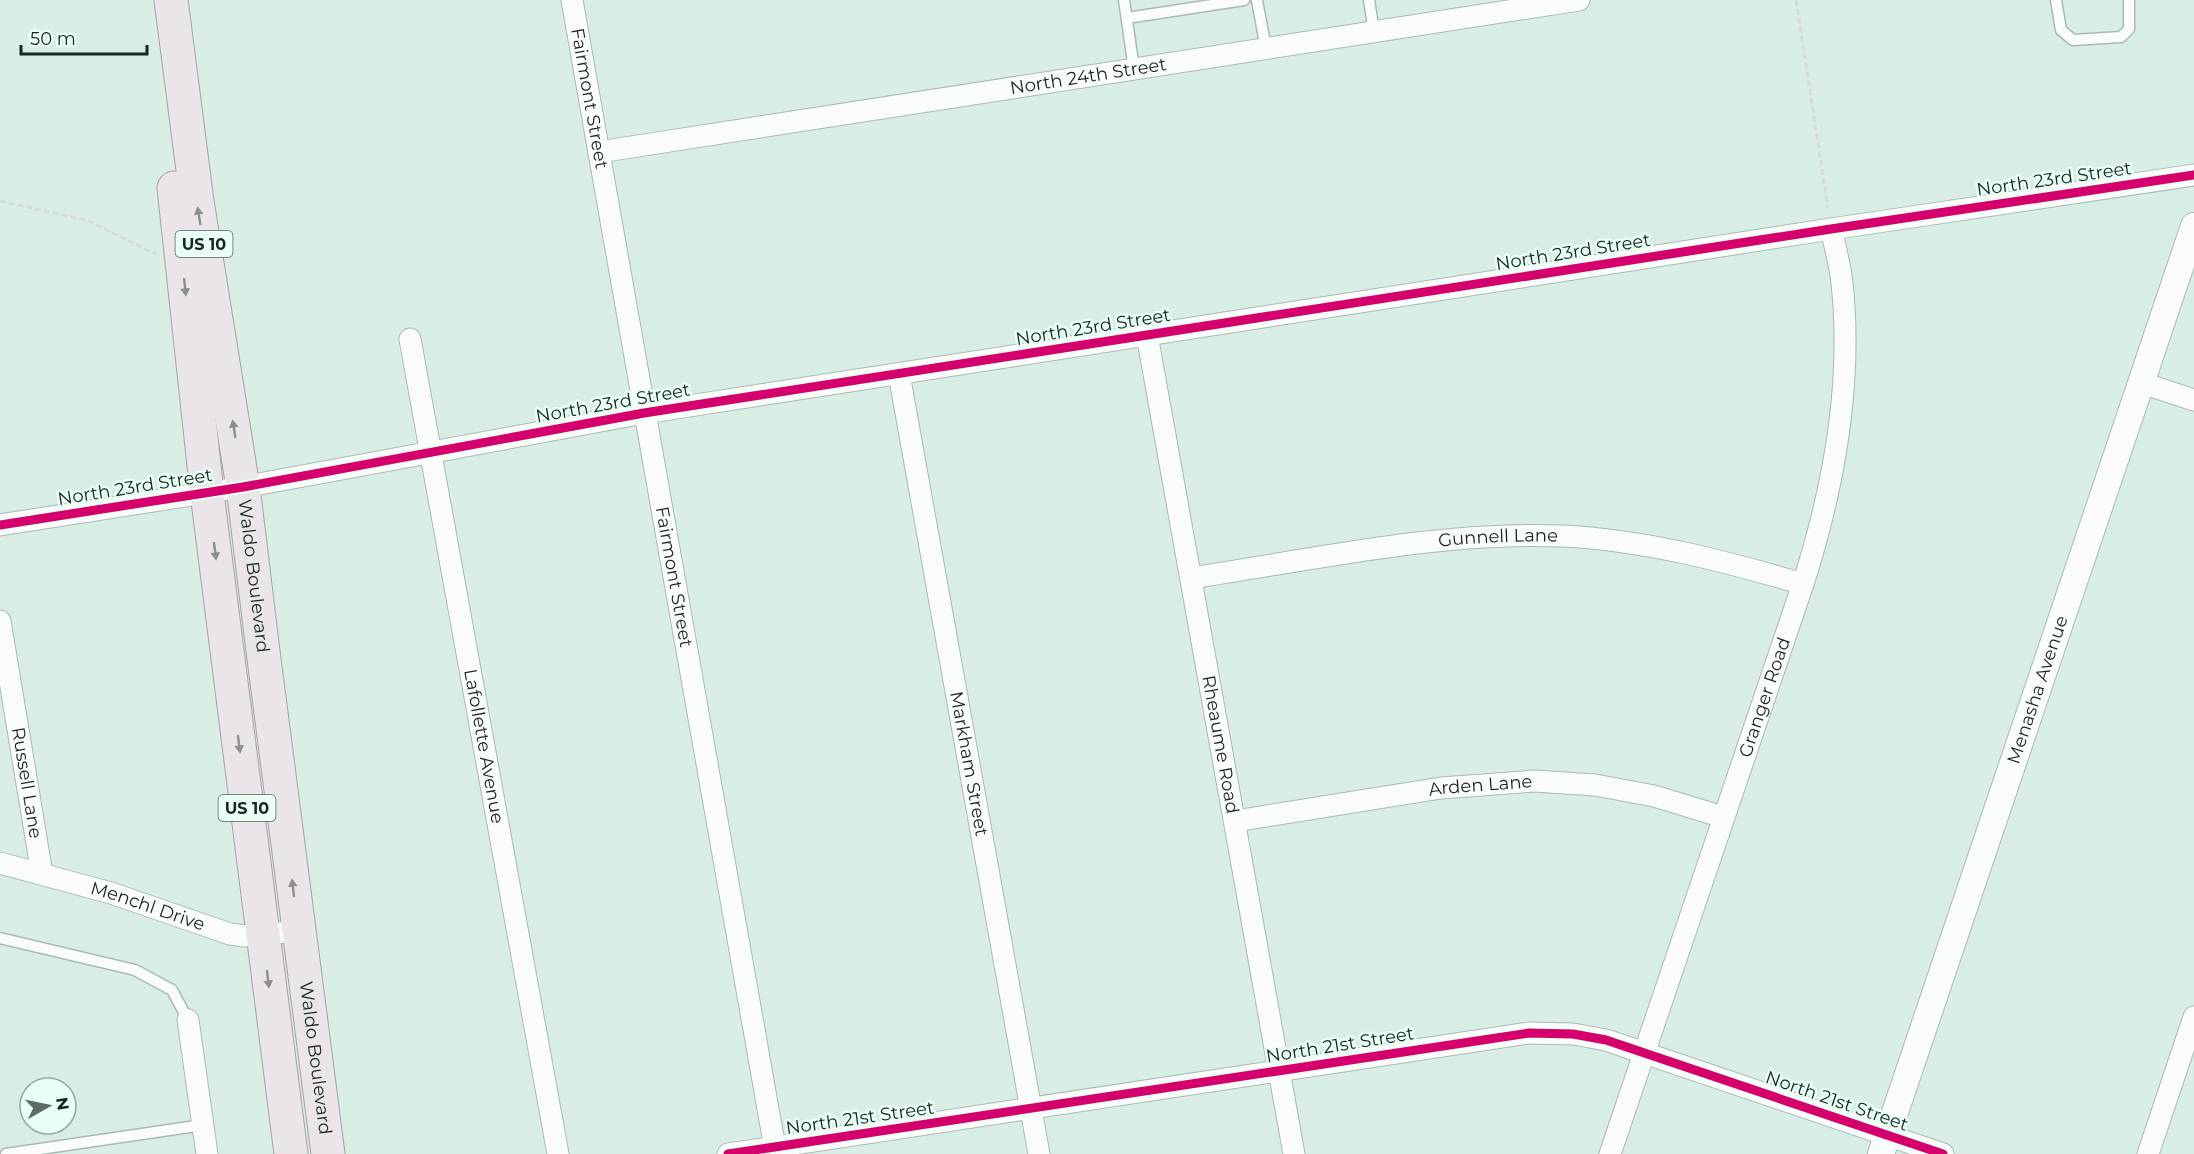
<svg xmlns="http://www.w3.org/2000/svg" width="2194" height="1154" font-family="Montserrat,sans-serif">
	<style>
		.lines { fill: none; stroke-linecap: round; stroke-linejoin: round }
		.service-casing { stroke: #a9bab4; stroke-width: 13 }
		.minor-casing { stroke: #a9bab4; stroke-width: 23 }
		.tertiary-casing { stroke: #a9bab4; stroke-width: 28 }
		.primary-casing { stroke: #a5a2a6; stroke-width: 35 }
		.path { stroke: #d5dcd9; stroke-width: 3; stroke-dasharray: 6 3; stroke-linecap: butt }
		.service { stroke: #f9fcfb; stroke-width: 10 }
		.minor { stroke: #f9fcfb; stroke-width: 21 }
		.tertiary { stroke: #f9fcfb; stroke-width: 26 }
		.primary { stroke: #e9e5e8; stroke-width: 33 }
		.cycleway-casing { stroke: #e9fff5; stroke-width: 13 }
		.cycleway { stroke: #d6006c; stroke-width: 9 }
		.oneway { fill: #8b8f8e }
		.labels { text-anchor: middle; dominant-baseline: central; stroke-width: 5; stroke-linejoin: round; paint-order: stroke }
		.shield { fill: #e9fff5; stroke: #576760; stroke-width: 1.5 }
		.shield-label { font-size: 16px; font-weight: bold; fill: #182620 }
		.street-label { font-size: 18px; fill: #182620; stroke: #e9fff5 }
	</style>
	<rect width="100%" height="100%" fill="#d8eee5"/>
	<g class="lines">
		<defs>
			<path id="service" d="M1124,0l10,69
				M1257,0l9,49
				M1369,0l5,32
				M2056,0l5,30 12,10 48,-3 8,-8v-29
				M1127,18l117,-18
				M0,938l135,32 37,20 16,30
				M6,1154l197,-29"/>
			<g id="minor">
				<path id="s1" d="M572,0l204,1154"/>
				<path id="s2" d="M599,152l980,-152"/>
				<path id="s3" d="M1147,335l147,819"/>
				<path id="s4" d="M410,339l148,815"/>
				<path id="s5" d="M899,374l140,780"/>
				<path d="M2142,383l52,17"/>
				<path d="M0,525l243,-38 401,-74 1187,-184 363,-54"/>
				<path id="s6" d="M1191,578c121,-18 249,-47 371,-42 83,4 162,25 241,48"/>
				<path id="s7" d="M0,621l42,253"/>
				<path id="s8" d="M1235,821l206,-33 94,-7 60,4 59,11 69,21"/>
				<path id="s9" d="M0,863l111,30 119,41 15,2 54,-5"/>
				<path d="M188,1020l19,134"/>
				<path d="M728,1154l801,-121 44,1 33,6 337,114"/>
				<path id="s10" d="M1610,1154l193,-570c31,-97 50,-199 39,-301 -2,-18 -7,-37 -11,-54"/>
				<path d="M2148,1154l46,-137"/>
			</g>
			<g id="tertiary">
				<path id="s11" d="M1881,1154l313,-928"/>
			</g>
			<g id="primary">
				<path id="s12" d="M171,0l26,201 46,286 20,164 65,503"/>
				<path d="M174,188l33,305 84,661"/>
			</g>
		</defs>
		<!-- service casing -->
		<use href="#service" class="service-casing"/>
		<!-- minor casing -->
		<use href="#minor" class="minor-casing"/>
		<!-- tertiary casing -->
		<use href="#tertiary" class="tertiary-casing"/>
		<!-- primary casing -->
		<use href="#primary" class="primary-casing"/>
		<!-- path -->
		<path class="path" d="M1796,0l32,208
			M0,201l86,19 70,34"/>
		<!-- service -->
		<use href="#service" class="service"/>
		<!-- minor -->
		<use href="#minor" class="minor"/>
		<!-- tertiary -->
		<use href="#tertiary" class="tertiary"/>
		<!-- primary -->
		<use href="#primary" class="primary"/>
		<defs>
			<path id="cycleway" d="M0,525l243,-38 401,-74 1187,-184 363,-54
				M728,1154l801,-121 44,1 33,6 337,114"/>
		</defs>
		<!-- cycleway casing -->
		<use href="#cycleway" class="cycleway-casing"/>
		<!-- cycleway -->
		<use href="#cycleway" class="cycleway"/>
	</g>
	<!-- one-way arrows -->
	<defs><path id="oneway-solid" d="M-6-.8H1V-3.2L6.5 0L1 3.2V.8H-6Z" transform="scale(1.5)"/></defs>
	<g class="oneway">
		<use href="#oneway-solid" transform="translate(199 216) rotate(-99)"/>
		<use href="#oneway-solid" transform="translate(185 287) rotate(84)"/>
		<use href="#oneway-solid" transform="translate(234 429) rotate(-99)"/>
		<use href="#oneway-solid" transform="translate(215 551) rotate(83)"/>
		<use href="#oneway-solid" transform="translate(239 744) rotate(83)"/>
		<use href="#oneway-solid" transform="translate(293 888) rotate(-97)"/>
		<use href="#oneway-solid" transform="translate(268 979) rotate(83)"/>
	</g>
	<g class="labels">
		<!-- shield labels -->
		<g class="shield">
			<rect x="175.5" y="231" width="57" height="26" rx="4.5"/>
			<rect x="218.5" y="795" width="57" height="26" rx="4.5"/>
		</g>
		<g class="shield-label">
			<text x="204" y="244">US 10</text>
			<text x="247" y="808">US 10</text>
		</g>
		<!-- street labels -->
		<g class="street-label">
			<text stroke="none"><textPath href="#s2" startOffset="495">North 24th Street</textPath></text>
			<text stroke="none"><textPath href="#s1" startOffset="100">Fairmont Street</textPath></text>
			<text transform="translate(2054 179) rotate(-8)">North 23rd Street</text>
			<text transform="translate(1573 252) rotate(-9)">North 23rd Street</text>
			<text transform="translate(1093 327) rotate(-9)">North 23rd Street</text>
			<text transform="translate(613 403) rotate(-10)">North 23rd Street</text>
			<text transform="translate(135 487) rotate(-9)">North 23rd Street</text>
			<text stroke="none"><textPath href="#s6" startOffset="310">Gunnell Lane</textPath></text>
			<text stroke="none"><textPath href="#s12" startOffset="582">Waldo Boulevard</textPath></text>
			<text stroke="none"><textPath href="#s1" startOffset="586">Fairmont Street</textPath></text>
			<text stroke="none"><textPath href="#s11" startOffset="490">Menasha Avenue</textPath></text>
			<text stroke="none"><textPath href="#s10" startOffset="482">Granger Road</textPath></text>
			<text stroke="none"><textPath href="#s3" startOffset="416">Rheaume Road</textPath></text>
			<text stroke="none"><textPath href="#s4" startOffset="414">Lafollette Avenue</textPath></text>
			<text stroke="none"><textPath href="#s5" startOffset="396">Markham Street</textPath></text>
			<text stroke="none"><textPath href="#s7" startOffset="164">Russell Lane</textPath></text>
			<text stroke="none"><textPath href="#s8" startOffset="248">Arden Lane</textPath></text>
			<text stroke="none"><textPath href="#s9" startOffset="154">Menchl Drive</textPath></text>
			<text transform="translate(1340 1045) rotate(-9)">North 21st Street</text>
			<text stroke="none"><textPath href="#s12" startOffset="1068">Waldo Boulevard</textPath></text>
			<text transform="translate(1837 1101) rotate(19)">North 21st Street</text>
			<text transform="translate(860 1118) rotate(-8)">North 21st Street</text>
		</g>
	</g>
	<!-- north arrow -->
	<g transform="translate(48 1106) rotate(81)"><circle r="28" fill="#e9fff5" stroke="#95a8a0" stroke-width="1.5"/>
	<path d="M0-4.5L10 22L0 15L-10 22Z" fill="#5b6c65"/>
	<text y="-9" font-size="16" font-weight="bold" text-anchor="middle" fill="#182620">N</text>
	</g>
	<!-- scale -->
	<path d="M21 45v9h126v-9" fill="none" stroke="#182620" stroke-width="3"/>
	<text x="30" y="45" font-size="18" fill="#182620" stroke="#e9fff5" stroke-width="4.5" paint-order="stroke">50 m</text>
</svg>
